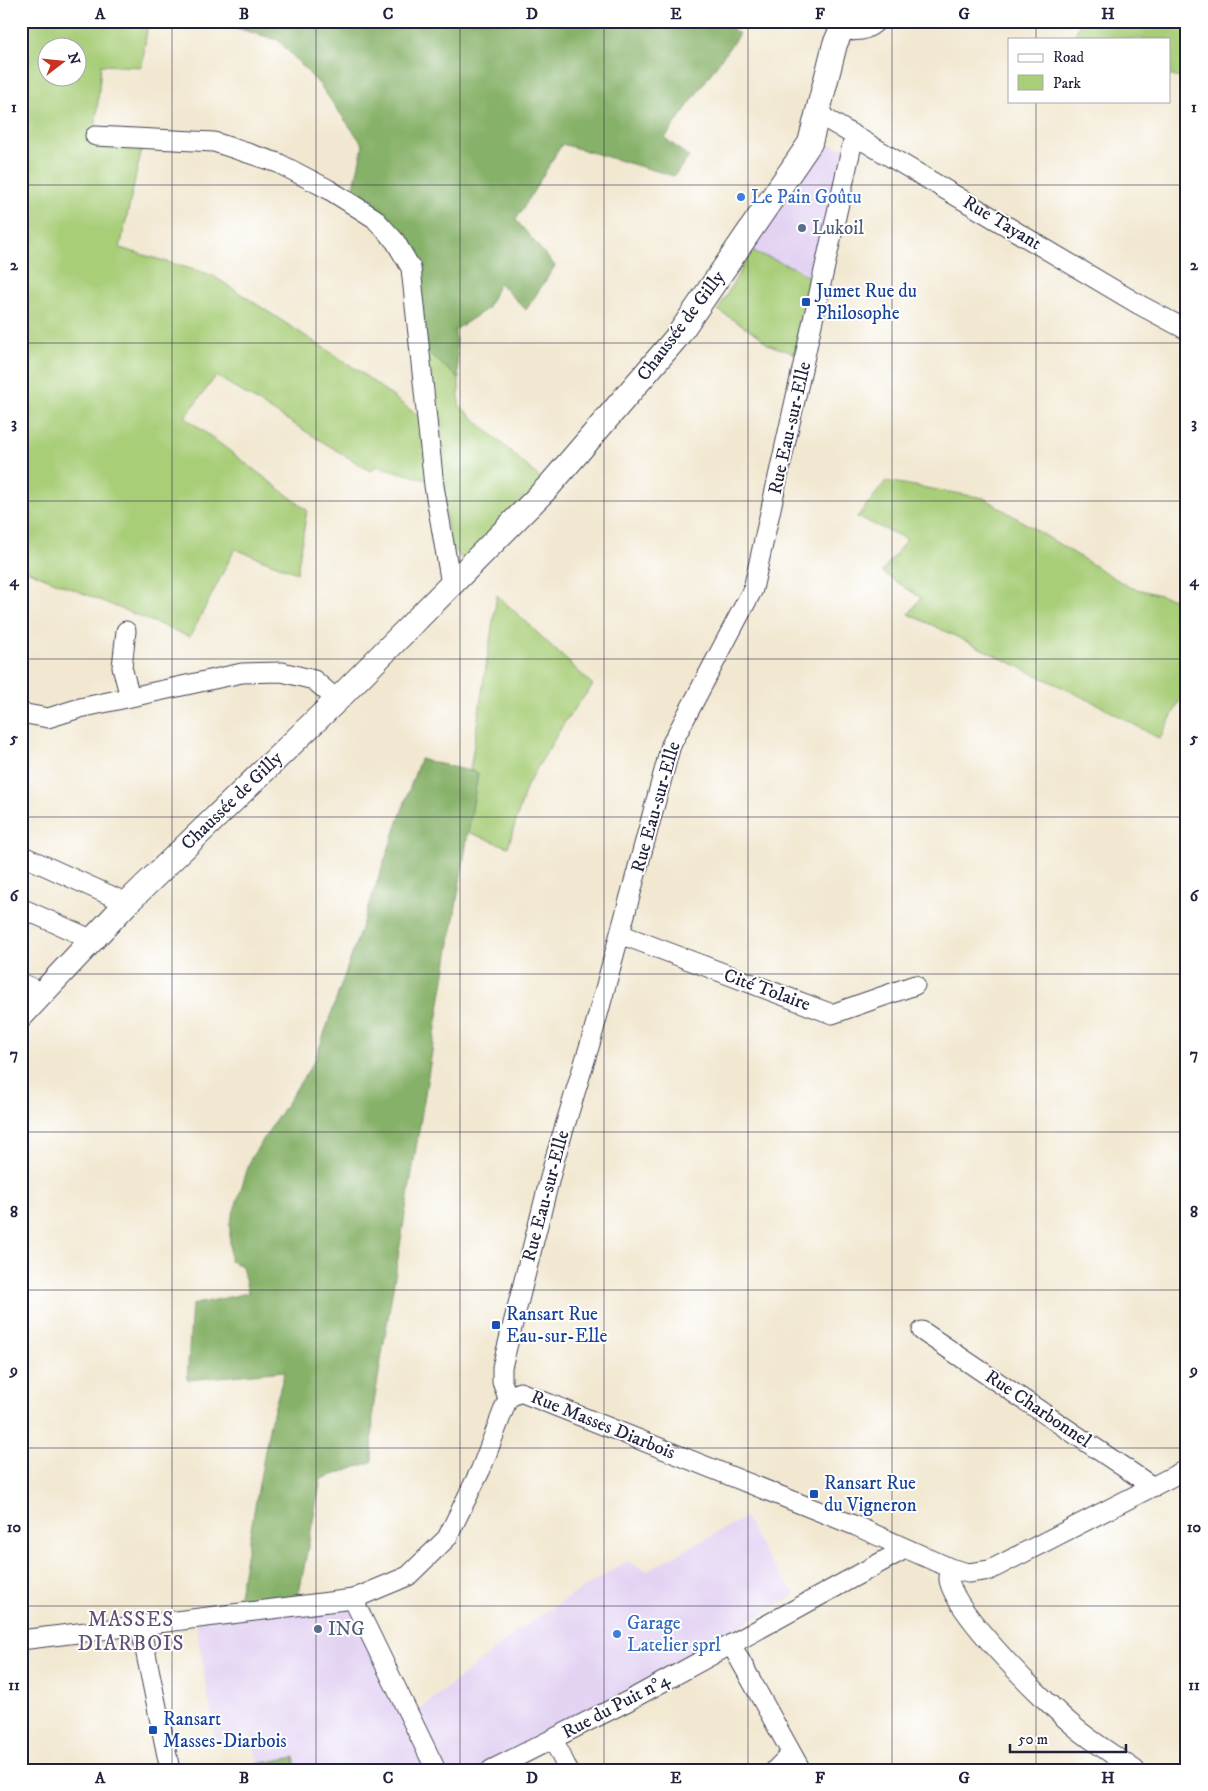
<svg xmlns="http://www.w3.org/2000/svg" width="1208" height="1791" font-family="'IM FELL DW Pica',serif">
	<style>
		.built { fill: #e3d3f3 }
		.green { fill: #a8ce78; stroke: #65785a; fill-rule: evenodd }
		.forest { fill: #86b168; stroke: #546a52 }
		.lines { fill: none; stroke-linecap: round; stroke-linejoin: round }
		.minor-casing { stroke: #414052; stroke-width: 21 }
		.major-casing { stroke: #414052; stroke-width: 26 }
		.minor { stroke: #fff; stroke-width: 19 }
		.major { stroke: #fff; stroke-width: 24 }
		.grid { fill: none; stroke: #22223b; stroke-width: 1; stroke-opacity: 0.55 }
		.shop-dot { fill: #3f7fe0; stroke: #fff; stroke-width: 2 }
		.service-dot { fill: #5c6f8a; stroke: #fff; stroke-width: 2 }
		.transit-dot { fill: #1a4fb4; stroke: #fff; stroke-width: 2 }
		.labels { text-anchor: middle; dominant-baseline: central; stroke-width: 4; stroke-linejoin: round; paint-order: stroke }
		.shop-label { font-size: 19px; fill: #366cbe; stroke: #fff; text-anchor: start }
		.street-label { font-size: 19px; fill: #22223b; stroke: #fff }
		.service-label { font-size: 19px; fill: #4e5e75; stroke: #fff; text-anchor: start }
		.transit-label { font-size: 19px; fill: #164399; stroke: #fff; text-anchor: start }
		.quarter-label { font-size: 21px; letter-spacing: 1px; fill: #625078; stroke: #fff }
		.neatline { fill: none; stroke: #22223b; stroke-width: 2 }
		.grid-label { font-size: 16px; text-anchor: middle; font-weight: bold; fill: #22223b }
	</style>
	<rect width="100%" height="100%" fill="#fff"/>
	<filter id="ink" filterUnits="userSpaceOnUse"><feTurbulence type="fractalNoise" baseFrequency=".02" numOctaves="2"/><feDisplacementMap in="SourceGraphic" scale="10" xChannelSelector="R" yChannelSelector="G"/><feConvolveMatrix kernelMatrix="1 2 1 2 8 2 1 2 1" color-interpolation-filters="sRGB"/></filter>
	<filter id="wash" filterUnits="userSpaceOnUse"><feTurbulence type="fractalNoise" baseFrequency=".0096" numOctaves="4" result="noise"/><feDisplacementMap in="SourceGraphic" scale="20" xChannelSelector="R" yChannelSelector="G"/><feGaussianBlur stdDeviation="1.12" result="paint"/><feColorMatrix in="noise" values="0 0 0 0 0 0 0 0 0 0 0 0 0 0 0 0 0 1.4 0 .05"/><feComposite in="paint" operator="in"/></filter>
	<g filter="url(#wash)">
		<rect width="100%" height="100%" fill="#f2e8d1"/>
		<!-- built -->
		<path class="built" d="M823,142l22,7 -33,131 -15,-11 -45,-18z
			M745,1517l24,44 27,33 -310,176h-48l-25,-55 112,-90 102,-64 20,10z
			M353,1599l81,171h-135l-5,-13 -36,6 -8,-28 -35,4 -20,-122z"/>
		<!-- green -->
		<path class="green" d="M21,21h127l-6,46 -41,-2 -6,71 49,2 -24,110 92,27 147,96 70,53 5,58 -57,-16 -7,5 -154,-95 -31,41 122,93 -10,63 -62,-24 -45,88 -169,-69zM48,48h30v30h-30z
			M1081,21h106v59l-18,-5v-36h-96z
			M752,251l45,18 15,11 -13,75 -32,-11 -9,-9 -40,-25z
			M421,346l38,33v26l90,81 -81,80 -18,-21z
			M886,481l98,17 145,89 58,15v84l-27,53 -63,-35 -188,-90 12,-16 -39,-26 25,-33 -50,-22z
			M497,595l96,90 -27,35 -39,65 -19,62 -40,-15 10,-59 -8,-3z"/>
		<!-- forest -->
		<path class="forest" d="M213,21h509l17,13 -74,104 24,19 -15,19 -112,-32 -46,76 39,46 -29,44 -27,-27 -12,26 -32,21 4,49 -38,-33 -10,-78 -59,-71 11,-52 -44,-61 -41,-44z
			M420,759l58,14 -105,636 -1,53 -51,17 -24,125 -61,8 34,-189 15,-52 -98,9 5,-75 56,-12 -6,-27 -12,-5v-38l21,-65 64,-98z
			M294,1757l3,13 -67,-1z"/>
	</g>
	<g filter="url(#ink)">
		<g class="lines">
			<defs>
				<path id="minor" d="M818,114l320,190 49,26
					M95,136l119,6 64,21 50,26 46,29 21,23 16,27 23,218 17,98
					M126,631l-4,36 8,30
					M21,713l27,5 32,-10 162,-35 40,-1 32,8 23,20
					M21,855l106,48
					M21,908l72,32
					M620,934l212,80 83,-29
					M21,983l22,10
					M922,1331l231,156
					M508,1398l-6,-16v-15l53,-209 35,-114 81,-299 82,-156 101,-453
					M950,1568c-1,4 -1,8 -1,12 6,34 98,124 127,148 18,15 40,28 59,42
					M353,1599l83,171
					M140,1625l30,145
					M21,1640l332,-41 55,-23 39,-38 34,-69 27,-71 12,-6 336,134 94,42 18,5 22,-3 197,-101
					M731,1644l70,126
					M553,1739l15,31
					M491,1770l137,-69 277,-152
					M775,1770l16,-16"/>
				<path id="major" d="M838,21c10,10 25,9 35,0
					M21,1016l106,-113 210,-203 212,-214 128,-149 133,-194 25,-99 8,-18"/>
			</defs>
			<!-- minor casing -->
			<use href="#minor" class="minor-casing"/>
			<!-- major casing -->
			<use href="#major" class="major-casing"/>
			<!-- minor -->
			<use href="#minor" class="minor"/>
			<!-- major -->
			<use href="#major" class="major"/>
		</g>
	</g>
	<!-- grid -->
	<path class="grid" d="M172,21v1749M316,21v1749M460,21v1749M604,21v1749M748,21v1749M892,21v1749M1036,21v18M1036,101v1669M21,185h1166M21,343h1166M21,501h1166M21,659h1166M21,817h1166M21,974h1166M21,1132h1166M21,1290h1166M21,1448h1166M21,1606h1166"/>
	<!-- markers -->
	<g class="shop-dot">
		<circle cx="741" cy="197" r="5"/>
		<circle cx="617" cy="1634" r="5"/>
	</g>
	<g class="service-dot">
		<circle cx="802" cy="228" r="5"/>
		<circle cx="318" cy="1629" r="5"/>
	</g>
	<g class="transit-dot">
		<rect x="801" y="297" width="10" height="10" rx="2.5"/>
		<rect x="491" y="1320" width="10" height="10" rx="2.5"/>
		<rect x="809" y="1489" width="10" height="10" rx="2.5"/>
		<rect x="148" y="1725" width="10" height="10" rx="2.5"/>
	</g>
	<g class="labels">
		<!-- shop labels -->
		<g class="shop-label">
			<text x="751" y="197">Le Pain Goûtu</text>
			<text x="627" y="1623">Garage<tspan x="627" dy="22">Latelier sprl</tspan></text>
		</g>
		<!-- street labels -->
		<g class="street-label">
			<text transform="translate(1002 223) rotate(31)">Rue Tayant</text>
			<text transform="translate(681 326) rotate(-53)">Chaussée de Gilly</text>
			<text transform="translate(790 428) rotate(-77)">Rue Eau-sur-Elle</text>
			<text transform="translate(232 801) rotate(-44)">Chaussée de Gilly</text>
			<text transform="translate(656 807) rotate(-74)">Rue Eau-sur-Elle</text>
			<text transform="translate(767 990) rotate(20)">Cité Tolaire</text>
			<text transform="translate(546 1196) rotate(-75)">Rue Eau-sur-Elle</text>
			<text transform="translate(1038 1409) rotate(34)">Rue Charbonnel</text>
			<text transform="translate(603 1425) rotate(22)">Rue Masses Diarbois</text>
			<text transform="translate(616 1706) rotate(-28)">Rue du Puit n°4</text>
		</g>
		<!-- service labels -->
		<g class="service-label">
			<text x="812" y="228">Lukoil</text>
			<text x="328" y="1629">ING</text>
		</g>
		<!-- transit labels -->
		<g class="transit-label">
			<text x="816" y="291">Jumet Rue du<tspan x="816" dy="22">Philosophe</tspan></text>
			<text x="506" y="1314">Ransart Rue<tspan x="506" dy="22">Eau-sur-Elle</tspan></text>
			<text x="824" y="1483">Ransart Rue<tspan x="824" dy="22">du Vigneron</tspan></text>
			<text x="163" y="1719">Ransart<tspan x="163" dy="22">Masses-Diarbois</tspan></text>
		</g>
		<!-- quarter labels -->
		<g class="quarter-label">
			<text x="131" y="1620">MASSES<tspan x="131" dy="24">DIARBOIS</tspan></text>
		</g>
	</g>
	<!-- margin -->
	<rect width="1208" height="1791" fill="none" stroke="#fff" stroke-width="55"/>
	<!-- legend -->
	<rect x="1008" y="38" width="162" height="65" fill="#ffffff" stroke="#a7a7b1"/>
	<rect x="1018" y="54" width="25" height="8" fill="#ffffff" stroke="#a7a7b1"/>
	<text x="1053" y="62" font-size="15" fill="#22223b">Road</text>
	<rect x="1018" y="75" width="25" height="15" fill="#a8ce78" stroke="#a7a7b1"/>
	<text x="1053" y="88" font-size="15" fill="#22223b">Park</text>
	<!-- north arrow -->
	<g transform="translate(62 62) rotate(74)"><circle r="24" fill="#ffffff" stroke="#a7a7b1"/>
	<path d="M0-4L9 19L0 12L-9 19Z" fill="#c8321e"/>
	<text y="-8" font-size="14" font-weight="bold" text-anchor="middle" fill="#22223b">N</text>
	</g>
	<!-- scale -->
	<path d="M1010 1744v8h116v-8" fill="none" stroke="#22223b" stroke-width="2.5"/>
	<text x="1018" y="1744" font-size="15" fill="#22223b" stroke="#ffffff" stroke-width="4" paint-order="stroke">50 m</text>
	<rect x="28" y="28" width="1152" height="1736" class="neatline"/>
	<g class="grid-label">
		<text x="100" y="19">A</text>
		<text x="244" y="19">B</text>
		<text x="388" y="19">C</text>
		<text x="532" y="19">D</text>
		<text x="676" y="19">E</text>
		<text x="820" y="19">F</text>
		<text x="964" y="19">G</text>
		<text x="1108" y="19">H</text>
		<text x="14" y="112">1</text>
		<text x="1194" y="112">1</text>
		<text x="14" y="270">2</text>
		<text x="1194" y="270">2</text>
		<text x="14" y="428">3</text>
		<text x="1194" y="428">3</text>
		<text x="14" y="586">4</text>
		<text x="1194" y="586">4</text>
		<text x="14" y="743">5</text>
		<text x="1194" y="743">5</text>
		<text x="14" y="901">6</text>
		<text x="1194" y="901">6</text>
		<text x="14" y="1059">7</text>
		<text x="1194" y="1059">7</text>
		<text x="14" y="1217">8</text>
		<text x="1194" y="1217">8</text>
		<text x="14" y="1375">9</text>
		<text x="1194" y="1375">9</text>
		<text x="14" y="1532">10</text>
		<text x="1194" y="1532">10</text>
		<text x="14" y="1690">11</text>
		<text x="1194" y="1690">11</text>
		<text x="100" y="1783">A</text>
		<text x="244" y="1783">B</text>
		<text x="388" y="1783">C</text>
		<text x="532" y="1783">D</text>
		<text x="676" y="1783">E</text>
		<text x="820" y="1783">F</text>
		<text x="964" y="1783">G</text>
		<text x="1108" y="1783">H</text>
	</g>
</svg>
